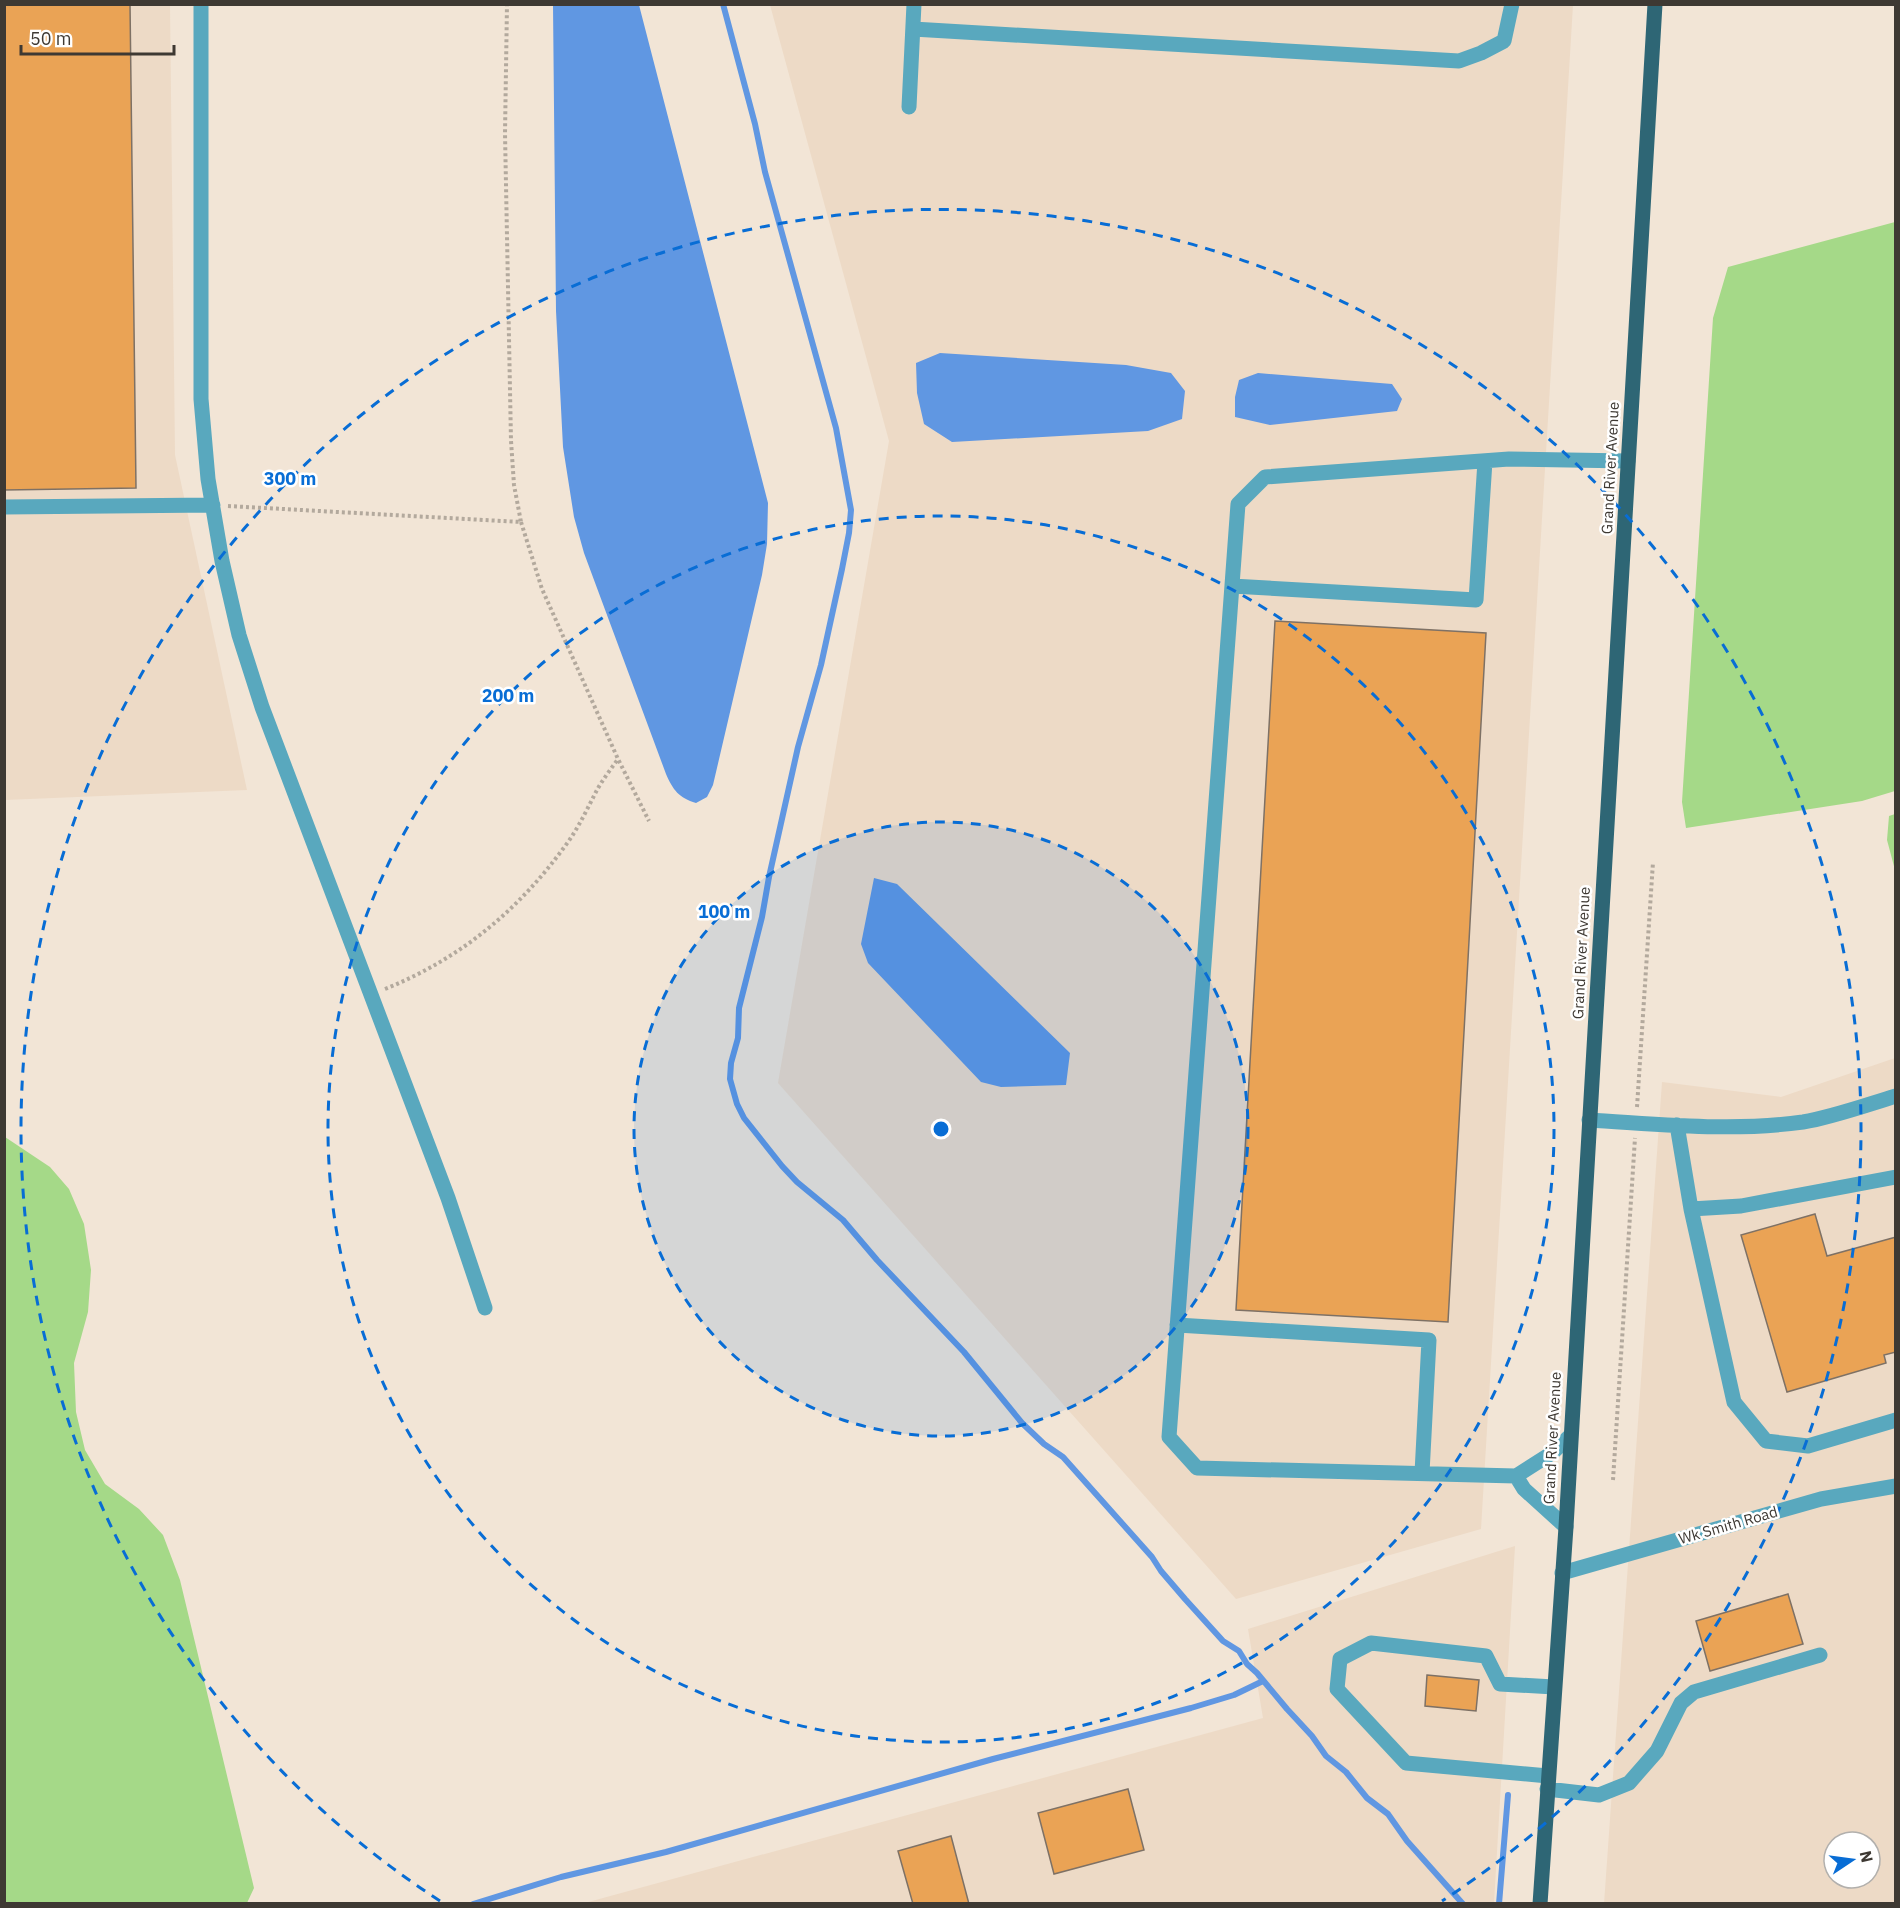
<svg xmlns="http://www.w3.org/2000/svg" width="1900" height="1908" font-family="'IBM Plex Sans',sans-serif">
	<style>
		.built { fill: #eddac6; fill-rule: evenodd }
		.green { fill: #a5d988 }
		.water { fill: #6097e2 }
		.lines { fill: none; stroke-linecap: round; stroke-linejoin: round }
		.stream { stroke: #6097e2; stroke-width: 6 }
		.building { fill: #eaa355; stroke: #7e7165; stroke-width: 1.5 }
		.path { stroke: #b3a99d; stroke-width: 4; stroke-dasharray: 3 3; stroke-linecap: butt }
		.minor { stroke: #59a8be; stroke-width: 15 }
		.major { stroke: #2e6675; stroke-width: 15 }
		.ring { fill: none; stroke: #086dd5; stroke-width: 3; stroke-dasharray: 10 8 }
		.labels { text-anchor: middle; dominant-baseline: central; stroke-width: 5; stroke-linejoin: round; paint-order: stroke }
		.street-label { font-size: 15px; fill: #3e3933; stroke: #fff }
		.centre { fill: #086dd5; stroke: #fff; stroke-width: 3 }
		.ring-label { font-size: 18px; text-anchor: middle; font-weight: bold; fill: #086dd5; stroke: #fff; stroke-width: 5; stroke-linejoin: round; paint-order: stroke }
	</style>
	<rect width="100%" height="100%" fill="#f2e5d6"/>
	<!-- built -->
	<path class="built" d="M4,5h166l5,450 72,335 -242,10z
		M770,5h803l-92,1524 -245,70 -458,-516 111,-642z
		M1895,1058v845l-291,1 58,-822 119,15zM1834,1842h36v36h-36z
		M1515,1546l-21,357 -913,1 682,-186 -15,-89z"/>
	<!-- green -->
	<path class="green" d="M1895,222v569l-33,10 -176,27 -4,-26 31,-484 15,-51z
		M1895,814h1l-1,56 -8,-30 2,-24z
		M5,1137l45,30 19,22 15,35 7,46 -3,42 -14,51 2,49 9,38 20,34 34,25 24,26 17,45 74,308 -7,15h-242z"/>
	<!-- water -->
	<path class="water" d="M553,5h86l129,498 -1,41 -5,31 -49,210 -6,12 -11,6c-17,-5 -23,-13 -30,-29l-82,-221 -10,-36 -11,-70 -7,-136z
		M940,353l186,12 45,8 14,18 -3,28 -34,12 -196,11 -28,-18 -7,-31 -1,-30z
		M1258,373l134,11 10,15 -5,12 -127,14 -35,-8v-20l4,-17z
		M874,878l23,6 173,169 -4,32 -65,2 -20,-5 -113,-119 -7,-19z"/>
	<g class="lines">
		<!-- stream -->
		<path class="stream" d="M723,4l32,120 10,48 71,256 15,82 -2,23 -7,36 -21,96 -23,82 -29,130 -7,40 -23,91 -1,30 -7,25 -1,16 7,25 7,14 38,48 15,16 46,38 34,40 87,92 58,71 22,21 19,13 89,100 9,14 24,28 38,42 16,10 8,13 10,9 30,36 25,27 14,20 20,16 21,26 21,16 19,27 56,63
			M473,1904l88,-27 105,-25 327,-93 198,-51 43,-13 29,-14
			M1499,1904l9,-109"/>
	</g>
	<!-- building -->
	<path class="building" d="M4,4h126l6,484 -132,2z
		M1275,621l211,12 -38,689 -212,-12z
		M1815,1214l12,42 69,-19v115l-12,3 2,8 -99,29 -46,-157z
		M1788,1594l15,50 -93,27 -14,-50z
		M1427,1675l52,5 -3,31 -51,-5z
		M1128,1789l16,61 -90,24 -16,-61z
		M951,1836l18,68h-56l-15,-53z"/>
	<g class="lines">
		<!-- path -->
		<path class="path" d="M228,506l293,16 -7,-37 -3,-44 -6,-308 2,-129
			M521,522l21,67 76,170 31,62
			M385,989c77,-31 135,-80 183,-147 12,-17 20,-35 29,-52 6,-11 14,-21 21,-31
			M1637,1107l16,-245
			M1613,1480l22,-342"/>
		<!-- minor -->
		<path class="minor" d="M201,4v395l7,80 14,82 17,74 23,72 186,491 37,110
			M913,29l546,32 22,-8 23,-12 8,-37
			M909,107l5,-103
			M4,507l209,-2
			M1232,586l244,14 9,-139
			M1589,1120c71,4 143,12 214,2 30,-5 63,-17 93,-26
			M1677,1125l14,84 43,193 32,39 42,5 88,-26
			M1691,1209l50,-3 155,-29
			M1177,1325l252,15 -7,133
			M1570,1436l-18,17 -36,23 -319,-8 -28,-31 69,-933 27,-27 244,-18 119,2
			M1516,1476l8,13 42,38
			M1562,1573l259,-74 75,-13
			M1548,1776l-142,-13 -69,-74 3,-30 31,-16 115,13 14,28 54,3
			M1547,1789l52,6 30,-12 28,-32 24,-48 13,-11 126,-37"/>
		<!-- major -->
		<path class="major" d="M1540,1904l26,-377 89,-1523"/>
	</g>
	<!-- distance rings -->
	<circle cx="941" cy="1129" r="307" fill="#086dd5" fill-opacity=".12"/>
	<g class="ring">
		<circle cx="941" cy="1129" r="307"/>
		<circle cx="941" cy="1129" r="613"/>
		<path d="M440 1901A920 920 0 1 1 1442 1901"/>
	</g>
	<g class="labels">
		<!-- street labels -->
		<g class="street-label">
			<text transform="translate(1610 468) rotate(-87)">Grand River Avenue</text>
			<text transform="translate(1581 953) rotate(-87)">Grand River Avenue</text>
			<text transform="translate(1552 1438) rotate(-87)">Grand River Avenue</text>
			<text transform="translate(1728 1525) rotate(-16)">Wk Smith Road</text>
		</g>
	</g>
	<circle cx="941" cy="1129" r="9" class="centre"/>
	<g class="ring-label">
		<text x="290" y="485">300 m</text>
		<text x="508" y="702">200 m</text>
		<text x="724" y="918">100 m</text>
	</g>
	<!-- border -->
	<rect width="1900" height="1908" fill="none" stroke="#3e3933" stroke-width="12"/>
	<!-- north arrow -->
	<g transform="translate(1852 1860) rotate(77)"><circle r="28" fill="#ffffff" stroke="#b2b0ad" stroke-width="1.5"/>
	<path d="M0-4.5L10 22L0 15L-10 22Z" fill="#086dd5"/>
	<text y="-9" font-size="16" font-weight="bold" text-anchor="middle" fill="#3e3933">N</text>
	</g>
	<!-- scale -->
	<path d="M21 45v9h153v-9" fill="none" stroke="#3e3933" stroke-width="3"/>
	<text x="30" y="45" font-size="18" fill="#3e3933" stroke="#ffffff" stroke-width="4.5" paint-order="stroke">50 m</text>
</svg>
